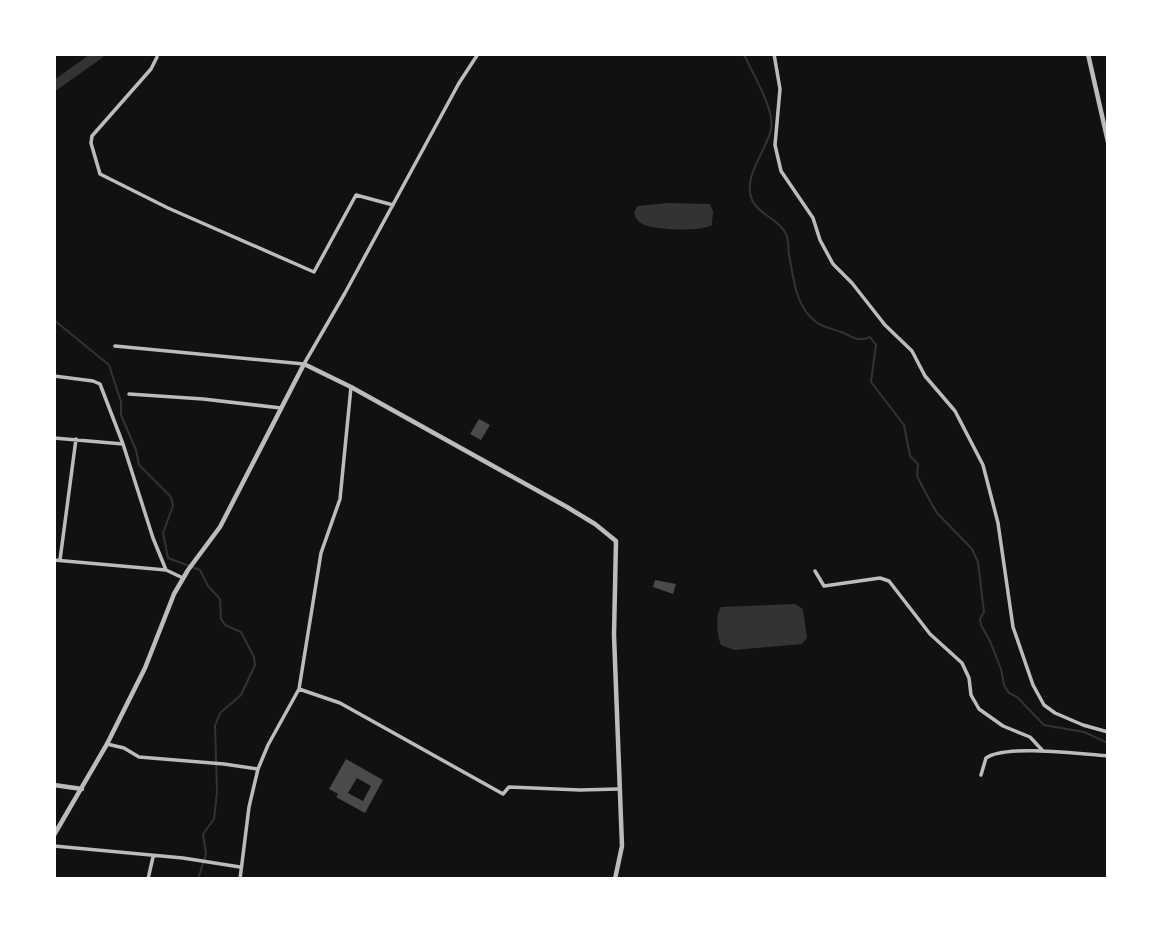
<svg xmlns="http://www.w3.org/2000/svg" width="1162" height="933" font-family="'Nunito Sans',sans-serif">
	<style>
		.water { fill: #333 }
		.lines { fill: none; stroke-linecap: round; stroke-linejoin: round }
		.stream { stroke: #333; stroke-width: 2 }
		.river { stroke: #333; stroke-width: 10 }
		.building { fill: #4a4a4a; fill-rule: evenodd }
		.minor { stroke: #bcbcbc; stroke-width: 3.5 }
		.tertiary { stroke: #bcbcbc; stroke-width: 4.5 }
	</style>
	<rect width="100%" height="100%" fill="#111"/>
	<!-- water -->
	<path class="water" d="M668,203l42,1 3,7 -1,14c-11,7 -55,5 -68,0 -6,-3 -8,-6 -10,-12l3,-7z
		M795,604l8,5 4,29 -5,6 -68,6 -13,-5c-4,-10 -6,-30 0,-38z"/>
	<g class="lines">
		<!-- stream -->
		<path class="stream" d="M744,54c8,19 31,55 27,75 -4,21 -29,48 -19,71 7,15 27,19 34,34 3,6 2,14 3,21 5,24 6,51 27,67 6,5 18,7 25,10 12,4 16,11 29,5l6,8 -5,37 33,43 6,31 8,8 -1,12 13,25 7,12 35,36 6,13 6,50 -4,7 1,6 9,16 11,28 3,16 5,8 8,4 27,28 40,7 24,11
			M54,320l55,45 12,37v13l15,35 3,15 32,32 2,9 -10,27 5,25 32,12 8,16 12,13 1,20 4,6 16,7 13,25 1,8 -14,30 -21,18 -5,13 2,66 -3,27 -11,15 3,20 -8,25"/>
		<!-- river -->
		<path class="river" d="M54,86l45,-32"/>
	</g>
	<!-- building -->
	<path class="building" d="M479,419l11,6 -9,15 -11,-6z
		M655,580l21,4 -3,10 -20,-7z
		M346,759l37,21 -18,33 -29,-16 2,-3 -9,-5zM357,778l14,8 -8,15 -15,-8z"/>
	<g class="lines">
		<!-- minor -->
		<path class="minor" d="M774,54l6,35 -5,56 6,26 32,47 7,22 13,24 19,19 33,42 27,26 13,25 30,35 28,54 15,58 15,104 20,58 11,20 11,8 28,12 25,7
			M157,57l-6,12 -59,67 -1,7 9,31 68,34 146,64 42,-77 37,10
			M115,346l189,18 41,-71 114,-210 19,-29
			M54,376l39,5 7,3 23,60 30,94 13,32
			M129,394l74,5 78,9
			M54,438l69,6
			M54,560l112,10 17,8
			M60,560l16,-121
			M815,571l9,15 56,-8 9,3 41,53 32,29 7,15 2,17 8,14 24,17 27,11 13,14
			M299,689l41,14 163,91 6,-7 71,3 39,-1
			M107,744l17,4 15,9 85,7 34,5
			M981,775l5,-17c18,-14 97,-4 122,-2
			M54,846l129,12 57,9
			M148,879l5,-22
			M240,879l9,-72 9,-38 10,-24 31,-56 22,-136 19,-54 11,-112"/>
		<!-- tertiary -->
		<path class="tertiary" d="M1088,54l20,88
			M54,785l28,4
			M54,835l53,-91 38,-76 29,-74 14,-24 32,-43 84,-163 47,23 216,120 28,17 21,17 -2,94 8,211 -7,33"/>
	</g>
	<!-- border -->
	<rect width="1162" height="933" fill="none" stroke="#ffffff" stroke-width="112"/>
</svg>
